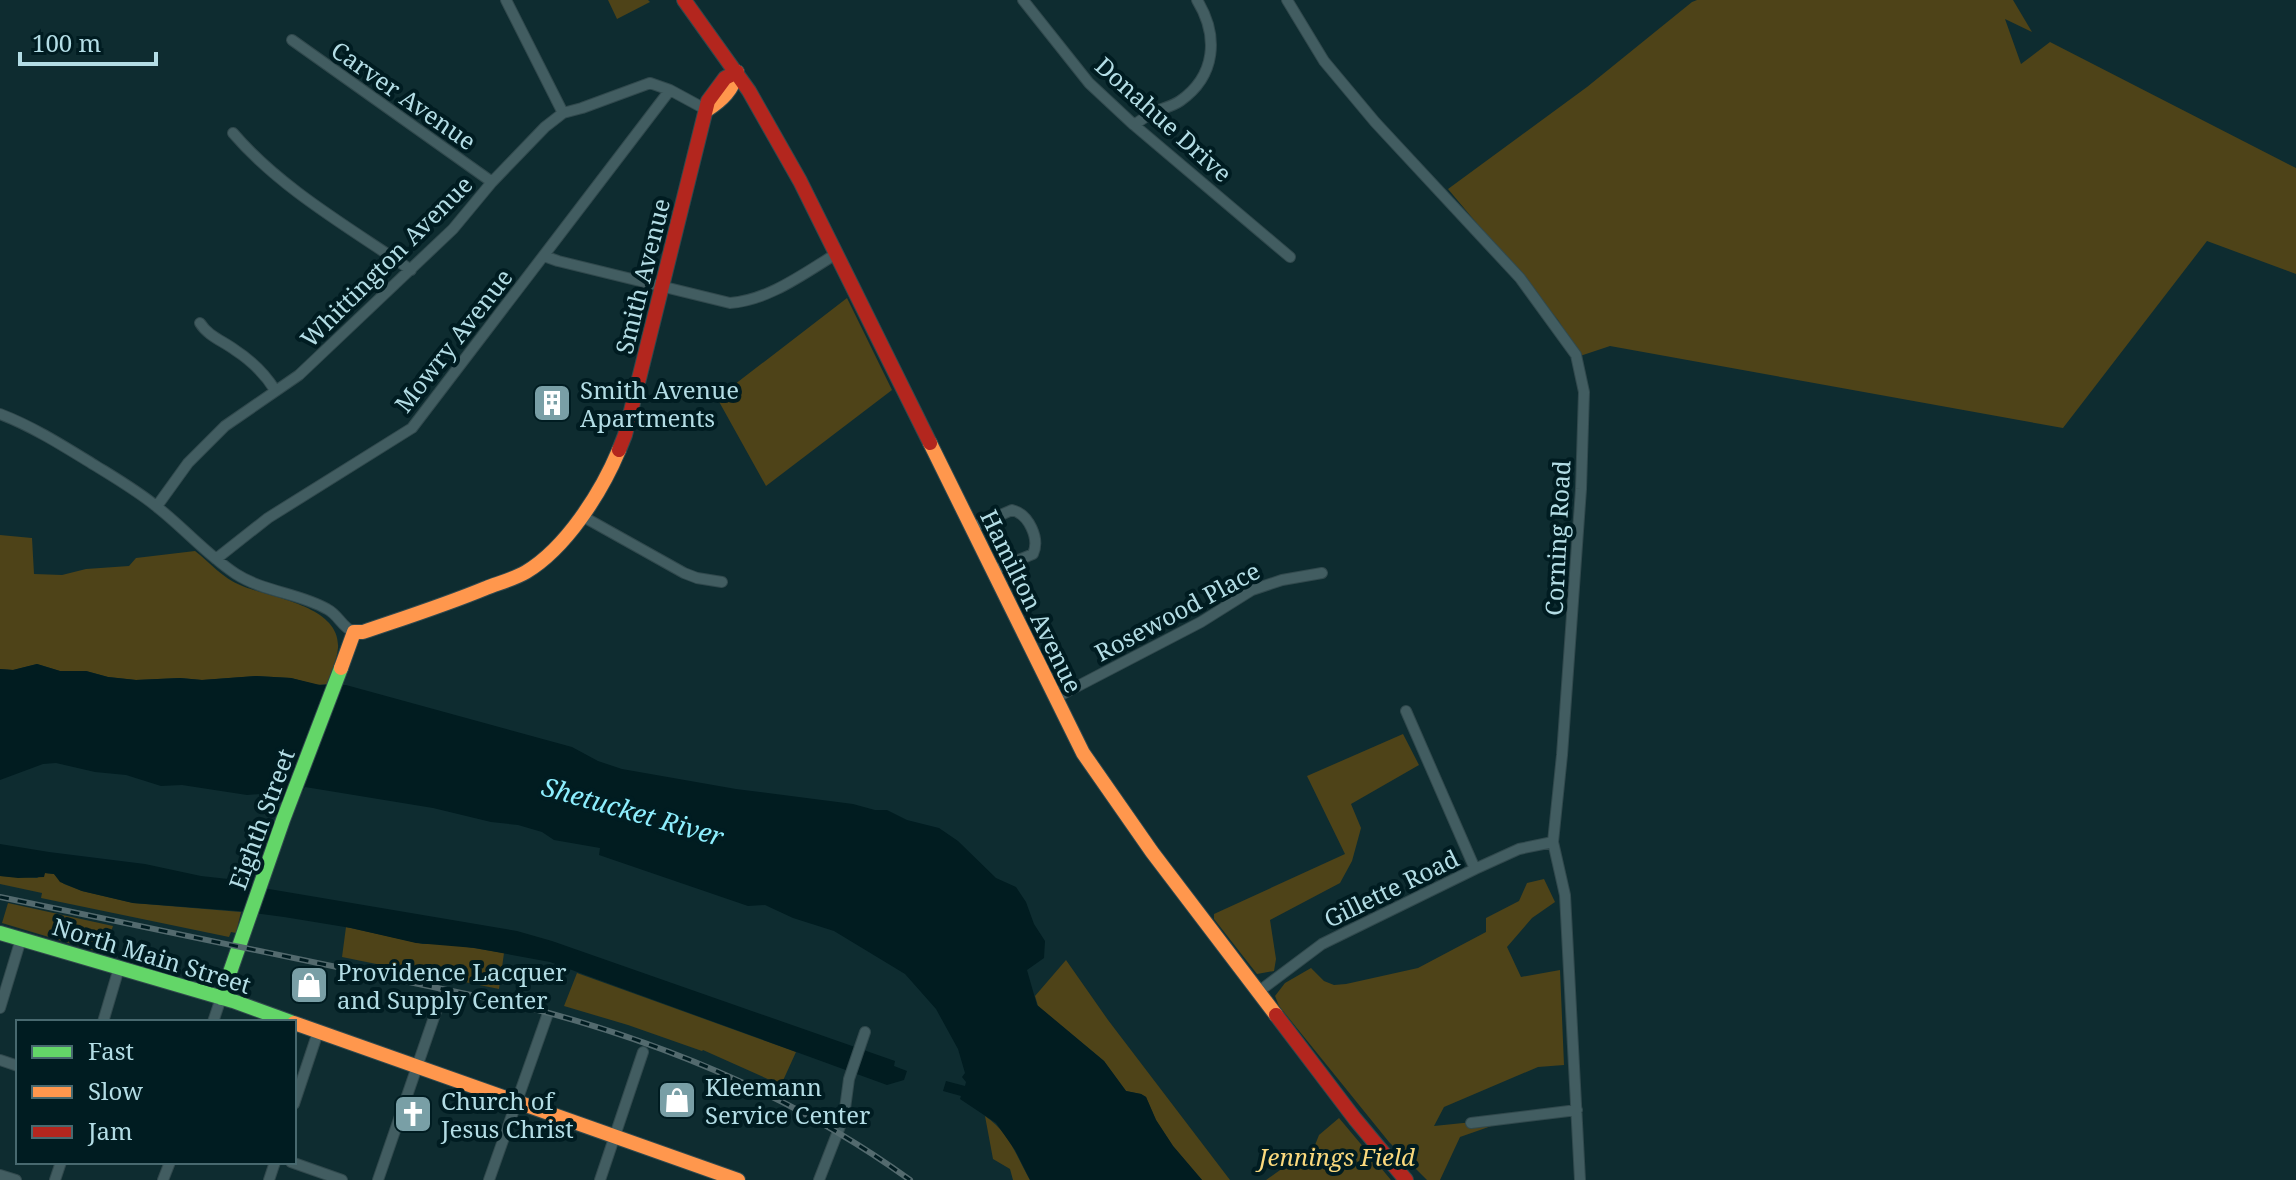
<svg xmlns="http://www.w3.org/2000/svg" width="2296" height="1180" font-family="'Noto Serif',serif">
	<style>
		.green { fill: #4e4318 }
		.water { fill: #011c20 }
		.lines { fill: none; stroke-linecap: round; stroke-linejoin: round }
		.street-casing { stroke: #31494d; stroke-width: 12 }
		.fast-casing { stroke: #31494d; stroke-width: 16 }
		.slow-casing { stroke: #31494d; stroke-width: 16 }
		.jam-casing { stroke: #31494d; stroke-width: 16 }
		.street { stroke: #425d61; stroke-width: 10 }
		.fast { stroke: #63d668; stroke-width: 14 }
		.slow { stroke: #ff974d; stroke-width: 14 }
		.jam { stroke: #b3261e; stroke-width: 14 }
		.rail-casing { stroke: #536a6e; stroke-width: 6 }
		.rail { stroke: #001c21; stroke-width: 3; stroke-dasharray: 9; stroke-linecap: butt }
		.labels { text-anchor: middle; dominant-baseline: central; stroke-width: 8; stroke-linejoin: round; paint-order: stroke }
		.street-label { font-size: 24px; fill: #b3dde5; stroke: #001c21 }
		.poi-label { font-size: 24px; fill: #b3dde5; stroke: #001c21; text-anchor: start }
		.park-label { font-size: 24px; font-style: italic; fill: #fad97d; stroke: #001c21 }
		.water-label { font-size: 26px; font-style: italic; fill: #8deefe; stroke: #001c21 }
	</style>
	<rect width="100%" height="100%" fill="#0e2c30"/>
	<!-- green -->
	<path class="green" d="M608,0h40l2,2 -33,17z
		M1697,0h316l19,32 -27,-13 16,45 29,-22 246,126v106l-89,-33 -144,187 -453,-82 -30,10 -22,-36 -110,-131 139,-102 105,-85z
		M847,298l45,92 -126,96 -49,-88z
		M0,535l32,3 2,36 28,1 24,-6 43,-3 7,-8 59,-7c14,11 29,28 45,34 29,13 101,20 98,63 -1,12 -7,24 -11,36l-10,1 -26,-7 -35,-2 -54,4 -22,-2 -44,2 -28,-3 -22,-6h-26l-23,-7 -24,6 -13,-1z
		M1403,734l16,31 -68,39 10,24 -9,33 -12,22 -70,37 6,39 -2,12 -17,3 -43,-55v-5l131,-60 -38,-78z
		M45,873l9,1 10,10 18,7 51,12 108,9 -5,21 -5,-1 -2,5 -188,-39 1,-5 -42,-9v-8l37,2z
		M1544,879l11,23 -23,16 -25,29 14,30 39,-7 4,95 -26,2 -94,40 -10,19 68,-7 -2,4 -40,14 -20,43h-13l-38,-38 -110,-136 -4,-10 10,-13 26,-15 13,13 10,4 12,-1 72,-16 68,-36v-14l33,-17 8,-18z
		M8,903l105,23 -9,26h-5l-97,-29z
		M346,927l77,17h26l55,9 -5,36 -157,-32z
		M1066,960l42,60 122,160h-28l-29,-34 -17,-26 -10,-23 -5,-3 -15,-3 -22,-30 -66,-55 -3,-10z
		M577,973l219,79 -15,33 -78,-35 -1,1 -74,-26 -64,-19z
		M985,1116c24,16 32,41 45,64h-17l-3,-11 -17,-10z
		M1339,1118l52,62h-125l49,-35 4,-10z"/>
	<!-- water -->
	<path class="water" d="M37,664l23,7h26l22,6 28,3 44,-2 22,2 54,-4 35,2 29,7h26l226,62 26,14 24,8 114,20 117,15 22,6h12l20,10 32,8 19,13 38,37 20,9 10,15 8,22 11,17 -1,17 -17,12 10,35 67,56 22,30 15,3 5,3 10,23 17,26 29,34h-172l-15,-30 -19,-27 -36,-24 1,-3 -18,-5 3,-10 19,5 1,-4 -4,-5 3,-4 -7,-24 -22,-40 -31,-35 -71,-43 -41,-13 -28,-13 -17,1 -149,-51 1,-7 -46,-8 -12,-8 -24,-7 -27,-3 -58,-14 -128,-21 -2,4 -56,4 -65,-10 -21,1 -35,-11 -31,-3 -39,-9 -13,1 -43,16v-111l13,1z
		M0,844l49,8 96,12 56,12 36,4 32,9 248,42 35,10 343,120 -1,5 13,5 -3,9 -17,5 -337,-123 -75,-14 -59,-5 -65,-15 -67,-11 -45,-6 -106,-8 -51,-12 -22,-9 -6,-8 -9,-1 -1,4 -26,1 -18,-2z"/>
	<g class="lines">
		<defs>
			<path id="street" d="M506,0l57,113
				M1023,0l66,83 45,42 156,132
				M1287,0l37,61 51,61 145,156 56,77 8,37 -3,97 -19,266 -9,87 12,53 15,285
				M292,40l200,142
				M1134,125c7,-5 14,-10 22,-14 8,-3 17,-5 24,-10 36,-25 39,-65 17,-101
				M233,133c48,56 117,95 178,137
				M544,256l14,5 172,42c39,-3 73,-29 106,-49
				M200,323c8,13 23,18 35,27 17,11 30,24 40,40
				M0,414c34,13 65,33 96,52 21,13 43,26 61,41 27,21 50,48 79,67 28,18 63,19 91,35 12,6 15,19 27,23
				M157,506l31,-43 37,-37 74,-51 154,-146 39,-47 53,-55 18,-14 19,-5 68,-25 20,7 37,20
				M582,516l102,57 13,5 25,4
				M971,528l41,-18c17,4 28,29 21,44l-41,17
				M216,559l52,-41 144,-90 258,-338
				M1055,698l146,-76 51,-32 30,-10 40,-7
				M1406,711l69,158
				M1258,992l64,-48 153,-75 44,-20 34,-7
				M0,1008l21,-69
				M103,1022l16,-54
				M213,1022l8,-24
				M0,1060l18,6
				M294,1104l24,-72
				M1471,1123l106,-13
				M291,1162l51,18
				M0,1175l16,5
				M55,1180l6,-18
				M163,1180l7,-18
				M269,1180l6,-18
				M378,1180l63,-183
				M489,1180l58,-164
				M600,1180l43,-128
				M819,1180l25,-64 5,-37 16,-47"/>
			<path id="fast" d="M0,933l233,68 58,21
				M221,998l62,-178 58,-152"/>
			<path id="slow" d="M707,110c15,-10 26,-20 30,-38
				M930,443l153,310 69,99 124,163
				M341,668l13,-36h9c41,-14 82,-27 123,-44 13,-5 28,-9 40,-16 40,-24 75,-79 93,-122
				M294,1023l444,157"/>
			<path id="jam" d="M684,0l65,91 51,90 130,262
				M619,450l6,-15 83,-334 17,-23 12,-6
				M1276,1015l79,104 51,61"/>
		</defs>
		<!-- street casing -->
		<use href="#street" class="street-casing"/>
		<!-- fast casing -->
		<use href="#fast" class="fast-casing"/>
		<!-- slow casing -->
		<use href="#slow" class="slow-casing"/>
		<!-- jam casing -->
		<use href="#jam" class="jam-casing"/>
		<!-- street -->
		<use href="#street" class="street"/>
		<!-- fast -->
		<use href="#fast" class="fast"/>
		<!-- slow -->
		<use href="#slow" class="slow"/>
		<!-- jam -->
		<use href="#jam" class="jam"/>
		<defs>
			<path id="rail" d="M0,897l510,106c144,35 280,90 400,177"/>
		</defs>
		<!-- rail casing -->
		<use href="#rail" class="rail-casing"/>
		<!-- rail -->
		<use href="#rail" class="rail"/>
	</g>
	<!-- icons -->
	<defs>
		<symbol id="building-square" viewBox="-11 -11 22 22"><rect x="-9" y="-9" width="18" height="18" rx="4" fill="#799fa6" stroke="#001c21"/><path d="M-4-6H4V6H1V3H-1V6H-4ZM-2.5-4.3h1.7v1.8h-1.7ZM.8-4.3h1.7v1.8H.8ZM-2.5-1h1.7V.8h-1.7ZM.8-1h1.7V.8H.8Z" fill="#fff"/></symbol>
		<symbol id="shop-square" viewBox="-11 -11 22 22"><rect x="-9" y="-9" width="18" height="18" rx="4" fill="#799fa6" stroke="#001c21"/><path d="M-5-2.5h2.3a2.7 3.5 0 0 1 5.4 0H5L5.5 6h-11ZM-1.5-2.5h3a1.5 2.3 0 0 0-3 0Z" fill="#fff"/></symbol>
		<symbol id="church-square" viewBox="-11 -11 22 22"><rect x="-9" y="-9" width="18" height="18" rx="4" fill="#799fa6" stroke="#001c21"/><path d="M-1.2-6h2.4v3.5h3.3v2.4h-3.3V6h-2.4V-.1h-3.3v-2.4h3.3Z" fill="#fff"/></symbol>
	</defs>
	<g fill-rule="evenodd">
		<use href="#building-square" x="530" y="381" width="44" height="44"/>
		<use href="#shop-square" x="287" y="963" width="44" height="44"/>
		<use href="#shop-square" x="655" y="1078" width="44" height="44"/>
		<use href="#church-square" x="391" y="1092" width="44" height="44"/>
	</g>
	<g class="labels">
		<!-- street labels -->
		<g class="street-label">
			<text transform="translate(404 95) rotate(35)">Carver Avenue</text>
			<text transform="translate(1164 119) rotate(42)">Donahue Drive</text>
			<text transform="translate(386 261) rotate(-45)">Whittington Avenue</text>
			<text transform="translate(642 276) rotate(-76)">Smith Avenue</text>
			<text transform="translate(453 340) rotate(-52)">Mowry Avenue</text>
			<text transform="translate(1557 538) rotate(-87)">Corning Road</text>
			<text transform="translate(1032 601) rotate(64)">Hamilton Avenue</text>
			<text transform="translate(1177 611) rotate(-28)">Rosewood Place</text>
			<text transform="translate(261 819) rotate(-70)">Eighth Street</text>
			<text transform="translate(1391 888) rotate(-26)">Gillette Road</text>
			<text transform="translate(152 955) rotate(17)">North Main Street</text>
		</g>
		<!-- poi labels -->
		<g class="poi-label">
			<text x="580" y="389">Smith Avenue<tspan x="580" dy="28">Apartments</tspan></text>
			<text x="337" y="971">Providence Lacquer<tspan x="337" dy="28">and Supply Center</tspan></text>
			<text x="705" y="1086">Kleemann<tspan x="705" dy="28">Service Center</tspan></text>
			<text x="441" y="1100">Church of<tspan x="441" dy="28">Jesus Christ</tspan></text>
		</g>
		<!-- park labels -->
		<g class="park-label">
			<text x="1337" y="1156">Jennings Field</text>
		</g>
		<!-- water labels -->
		<g class="water-label">
			<text transform="translate(633 811) rotate(16)">Shetucket River</text>
		</g>
	</g>
	<!-- legend -->
	<rect x="16" y="1020" width="280" height="144" fill="#001c21" stroke="#48696f" stroke-width="2"/>
	<rect x="32" y="1046" width="40" height="12" fill="#63d668" stroke="#48696f" stroke-width="2"/>
	<text x="88" y="1060" font-size="24" fill="#b3dde5">Fast</text>
	<rect x="32" y="1086" width="40" height="12" fill="#ff974d" stroke="#48696f" stroke-width="2"/>
	<text x="88" y="1100" font-size="24" fill="#b3dde5">Slow</text>
	<rect x="32" y="1126" width="40" height="12" fill="#b3261e" stroke="#48696f" stroke-width="2"/>
	<text x="88" y="1140" font-size="24" fill="#b3dde5">Jam</text>
	<!-- scale -->
	<path d="M20 52v12h136v-12" fill="none" stroke="#b3dde5" stroke-width="4"/>
	<text x="32" y="52" font-size="24" fill="#b3dde5" stroke="#001c21" stroke-width="6" paint-order="stroke">100 m</text>
</svg>
